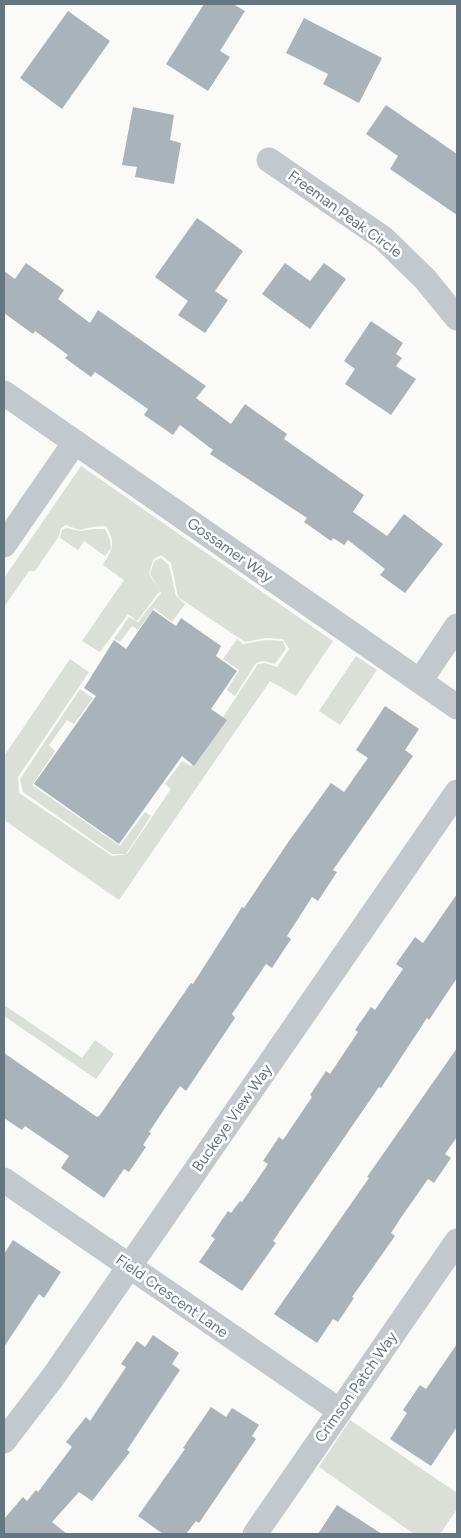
<svg xmlns="http://www.w3.org/2000/svg" width="461" height="1538" font-family="Figtree,sans-serif">
	<style>
		.green { fill: #dadfd7 }
		.building { fill: #aab3b9 }
		.lines { fill: none; stroke-linecap: round; stroke-linejoin: round }
		.minor { stroke: #c3c8cc; stroke-width: 25 }
		.labels { text-anchor: middle; dominant-baseline: central; stroke-width: 5; stroke-linejoin: round; paint-order: stroke }
		.street-label { font-size: 15px; fill: #657683; stroke: #fff }
	</style>
	<rect width="100%" height="100%" fill="#fafaf8"/>
	<!-- green -->
	<path class="green" d="M81,466l252,175 -37,55 -26,-15 -151,219 -115,-80v-64l66,-97 19,13 -71,105 1,16 93,63 15,-2 44,-65 -6,-5 17,-23 9,5 67,-102 7,-1 12,4 12,-18 -6,-10 -17,-1 -21,4 -67,-45 -7,-34 -10,-8 -8,5 -4,14 11,17 -10,-17 4,-13 7,-3 8,7 7,31 9,8 -13,18 -18,-14 -16,22 -6,-4 -12,16 -6,-3 15,-22 9,5 23,-29 -1,-2 -23,30 -9,-7 -28,38 -18,-11 42,-61 -21,-15c10,-17 13,-21 3,-39l-13,1 -14,3 -13,-5 -5,3 -2,8 -24,35h-6l-25,36v-29z
		M67,528l13,3 14,-2h11l5,10 1,9 -6,8 -21,-15 -6,9 -18,-12 2,-8z
		M237,639l6,5 23,-4 17,1 3,8 -11,15 -12,-3 -7,2 -21,33 -8,-6 12,-20 -16,-11z
		M356,656l21,14 -37,55 -21,-14z
		M80,689l13,9 -19,26 -7,-4 -18,25 6,6 -23,34 88,61 25,-34 6,4 -25,38h-14l-89,-62 -3,-13z
		M4,1005l78,53 13,-18 19,14 -18,25 -92,-63z
		M350,1420l107,73v16l-17,25h-26l-95,-67z"/>
	<!-- building -->
	<path class="building" d="M204,4h29l12,7 -25,40 10,6 -22,34 -42,-27z
		M68,11l42,30 -48,68 -42,-31z
		M304,18l78,40 -23,45 -36,-19 5,-10 -42,-21z
		M386,105l71,49v61l-67,-46 8,-13 -32,-22z
		M133,107l41,8 -4,25 11,3 -7,41 -39,-7 2,-10 -15,-2z
		M197,218l46,33 -28,40 13,9 -23,33 -27,-18 10,-14 -33,-24z
		M26,263l38,27 -6,9 32,24 8,-13 108,76 -10,12 35,26 14,-20 42,30 -3,5 80,56 -11,17 34,24 17,-22 39,30 -38,49 -25,-18 5,-6 -37,-29 -4,5 -11,-7 -2,3 -27,-19 3,-4 -97,-64 3,-4 -33,-25 -7,10 -29,-20 4,-6 -53,-37 -4,5 -26,-19 3,-3 -33,-24 -2,3 -29,-21v-42l11,8z
		M285,263l25,18 14,-18 22,16 -36,50 -48,-35z
		M371,321l32,22 -7,11 6,4 -6,8 20,13 -25,36 -46,-31 10,-15 -11,-8z
		M153,610l23,16 5,-8 40,28 -5,10 21,15 -26,38 16,11 -33,46 -12,-10 -63,88 -85,-60 62,-88 -12,-8 30,-48 12,9z
		M385,706l34,23 -14,21 8,6 -80,114 4,2 -19,29 -6,-4 -25,39 4,3 -19,29 -6,-4 -34,50 3,4 -49,73 -6,-5 -31,46 2,1 -8,12 3,2 -17,25 -5,-3 -20,29 -43,-30 8,-12 -44,-30 -3,4 -18,-12v-65l93,64 3,-2 91,-132 2,1 49,-77 2,1 45,-67 42,-58 13,9 24,-34 -12,-8z
		M457,894v84l-28,42 -2,-2 -46,70 -2,-1 -106,154 3,2 -34,48 -43,-29 16,-23 -4,-3 17,-25 3,2 9,-12 2,1 26,-38 -5,-3 16,-24 4,3 29,-43 -2,-2 16,-24 4,3 28,-42 -3,-2 16,-23 4,3 28,-41 -7,-5 19,-27 8,6z
		M457,1048v89l-12,17 6,4 -17,25 -6,-4 -28,40 -9,14 4,3 -43,61 2,1 -16,24 -5,-3 -16,24 -43,-29 95,-136 -2,-1z
		M13,1240l48,32 -17,26 -5,-4 -35,53v-93z
		M153,1335l26,18 -7,11 8,6 -53,80 3,2 -38,49 -13,-9 -27,30 15,12h-63v-15l19,-22 4,4 9,-11 2,2 34,-45 -6,-5 20,-25 4,4 36,-54 -5,-3 16,-23 8,6z
		M457,1344v83l-26,39 -41,-27 17,-26 -4,-3 17,-25 6,4z
		M211,1407l15,10 6,-9 27,17 -7,11 4,3 -57,84 -3,-2 -10,13h-23l-25,-18 47,-67 -2,-1z
		M337,1505l45,29h-64z"/>
	<g class="lines">
		<!-- minor -->
		<path class="minor" d="M269,160l114,78 42,41 32,39
			M4,393l453,314
			M4,545l71,-103
			M420,681l37,-55
			M4,1180l336,231
			M4,1441l49,-64 404,-585
			M255,1534l202,-293"/>
	</g>
	<g class="labels">
		<!-- street labels -->
		<g class="street-label">
			<text transform="translate(345 214) rotate(36)">Freeman Peak Circle</text>
			<text transform="translate(230 550) rotate(35)">Gossamer Way</text>
			<text transform="translate(232 1118) rotate(-55)">Buckeye View Way</text>
			<text transform="translate(172 1296) rotate(35)">Field Crescent Lane</text>
			<text transform="translate(356 1387) rotate(-55)">Crimson Patch Way</text>
		</g>
	</g>
	<!-- border -->
	<rect width="461" height="1538" fill="none" stroke="#657683" stroke-width="10"/>
</svg>
